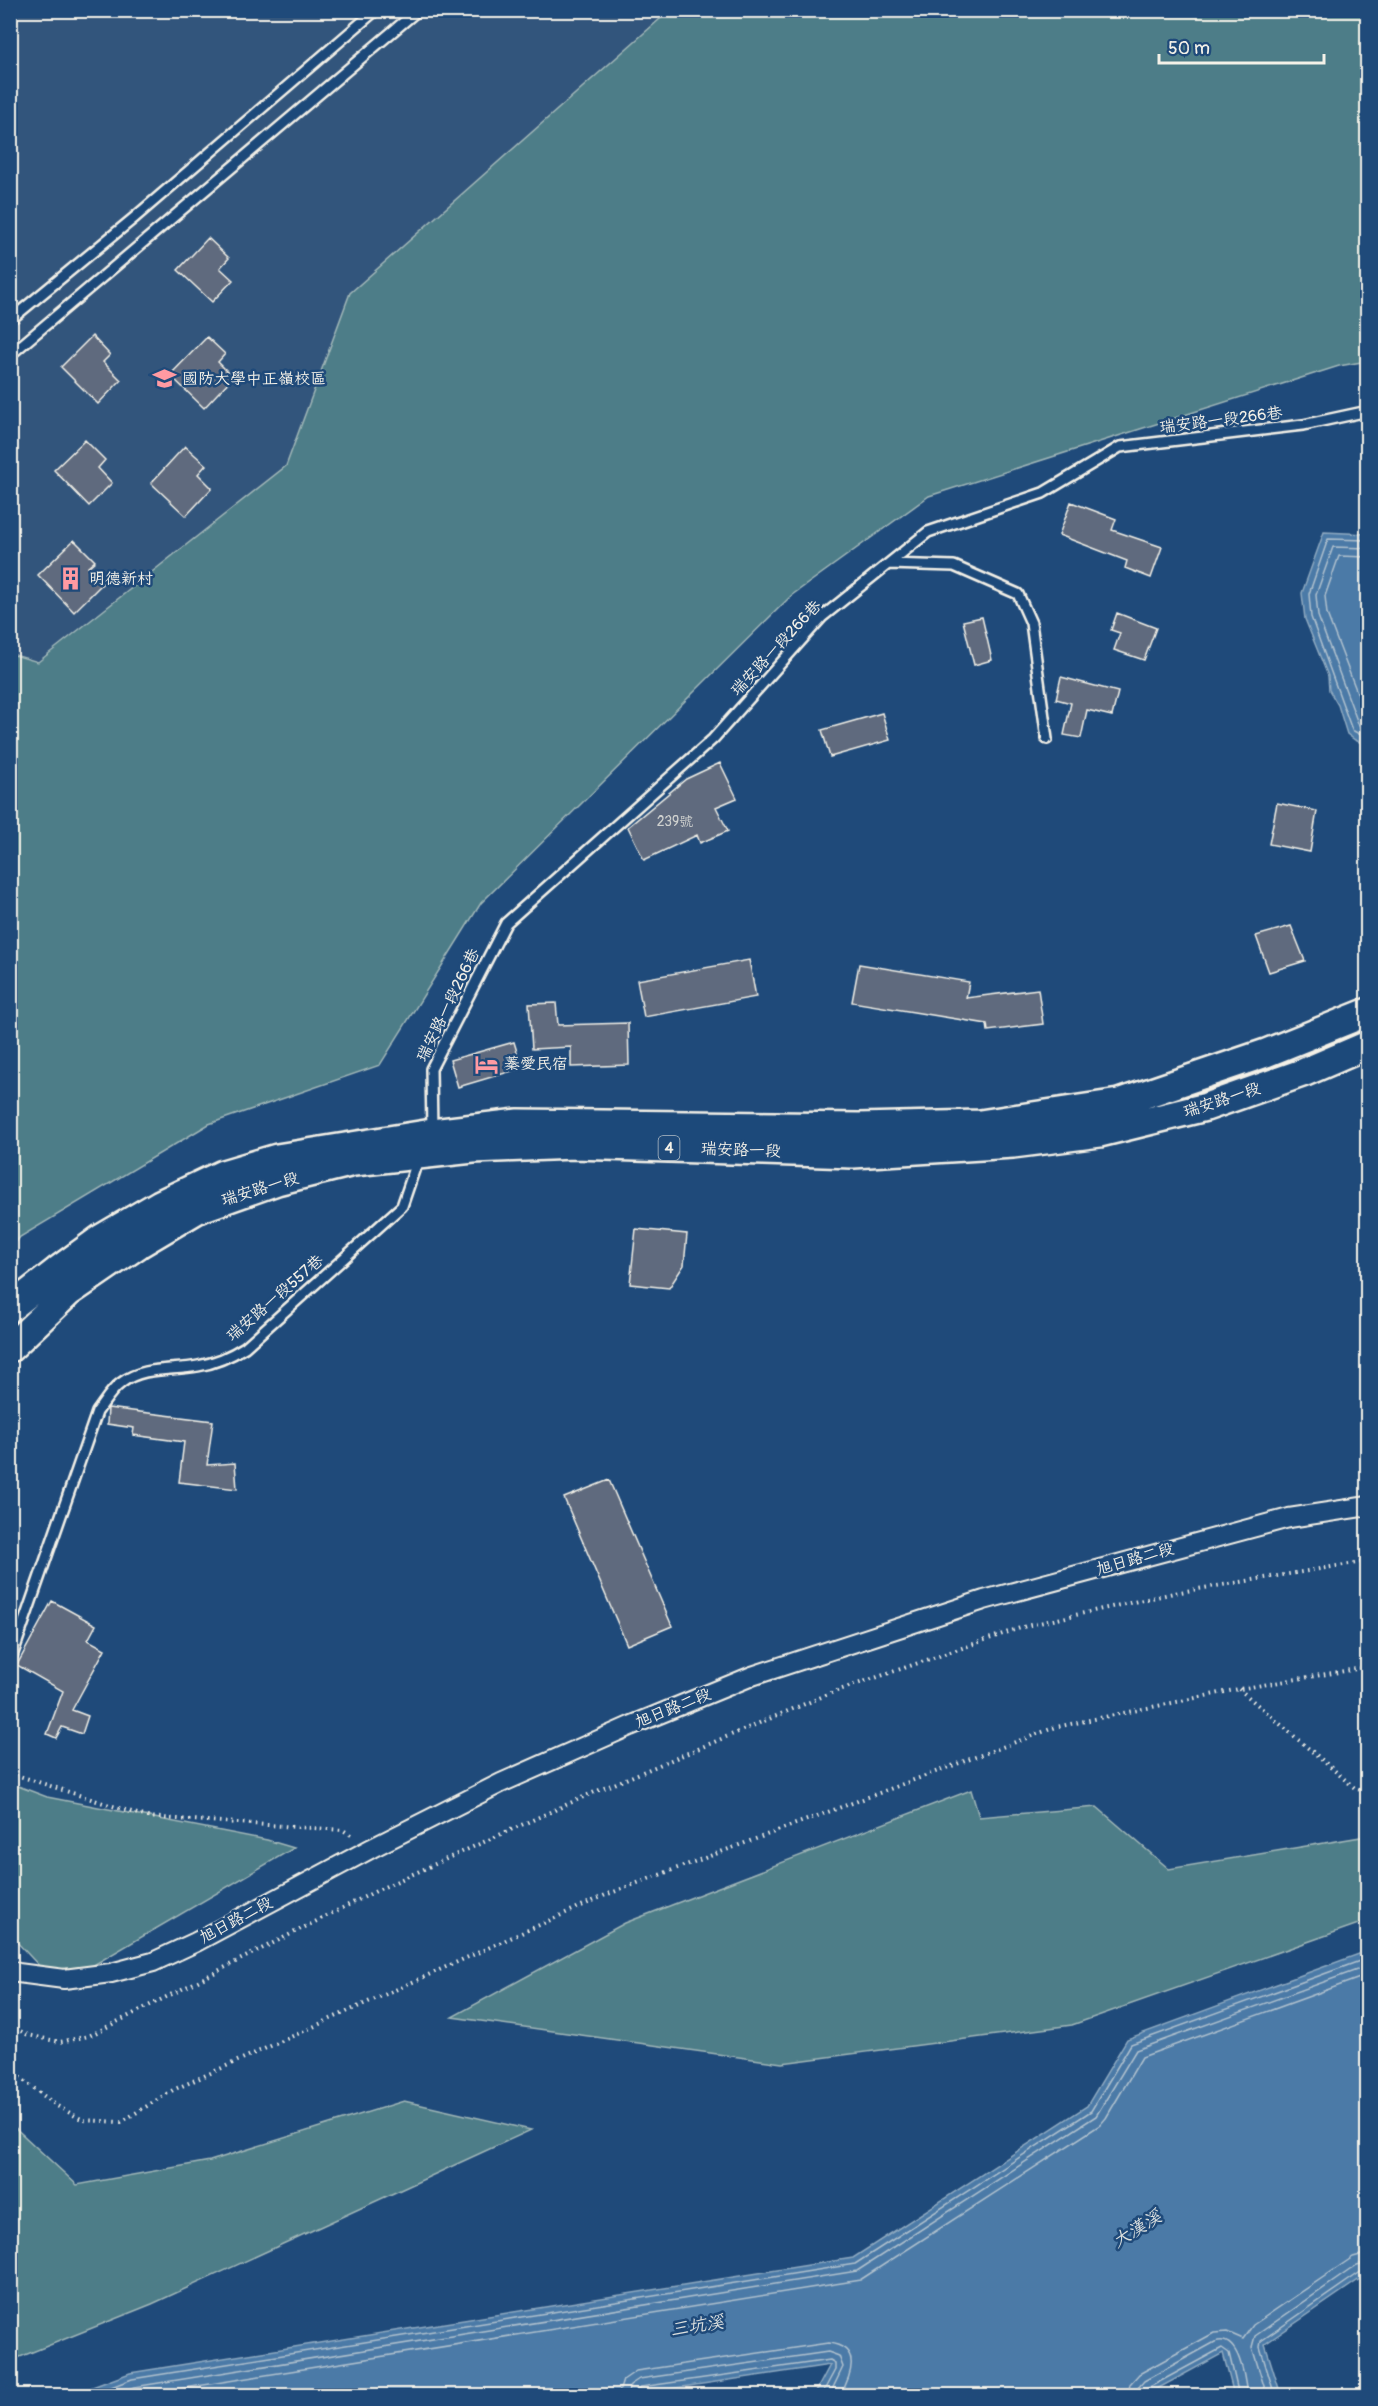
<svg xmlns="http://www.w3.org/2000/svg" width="1378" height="2406" font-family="Pangolin,'LXGW WenKai TC',sans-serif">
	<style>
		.built { fill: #32547b }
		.green { fill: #4e7d88; stroke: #a1b7b8; stroke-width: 1.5 }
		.water { fill: #4b7aa7; stroke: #8faac1; stroke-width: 1.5 }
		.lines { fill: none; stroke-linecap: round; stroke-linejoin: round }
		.shore { stroke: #b0c1ce; stroke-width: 1.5 }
		.building { fill: #5e6b7e; stroke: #f4f1e8; stroke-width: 1.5 }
		.lane-casing { stroke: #f4f1e8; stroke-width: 14 }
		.street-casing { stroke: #f4f1e8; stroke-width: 22 }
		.primary-casing { stroke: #f4f1e8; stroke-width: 32 }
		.path { stroke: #f4f1e8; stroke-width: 4; stroke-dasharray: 1.5 4.5; stroke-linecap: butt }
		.lane { stroke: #1f4a7a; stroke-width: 9 }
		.street { stroke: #1f4a7a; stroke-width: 18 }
		.primary { stroke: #1f4a7a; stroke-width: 27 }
		.labels { text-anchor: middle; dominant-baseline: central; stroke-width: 5; stroke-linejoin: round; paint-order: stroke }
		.number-label { font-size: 14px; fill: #ced0ce }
		.shield { fill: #1f4a7a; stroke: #b4bfc7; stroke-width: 1.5 }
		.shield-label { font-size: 15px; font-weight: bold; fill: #f4f1e8 }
		.poi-label { font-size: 16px; fill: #f4f1e8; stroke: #1f4a7a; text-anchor: start }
		.street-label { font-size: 16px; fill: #f4f1e8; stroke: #1f4a7a }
		.water-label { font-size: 18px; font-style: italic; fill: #dbdfde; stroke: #1f4a7a }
	</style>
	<rect width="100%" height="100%" fill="#1f4a7a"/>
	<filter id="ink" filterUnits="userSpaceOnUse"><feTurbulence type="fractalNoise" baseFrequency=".0167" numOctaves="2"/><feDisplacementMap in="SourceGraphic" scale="12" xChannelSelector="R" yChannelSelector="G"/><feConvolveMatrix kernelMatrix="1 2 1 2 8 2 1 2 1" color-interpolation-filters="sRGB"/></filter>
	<g filter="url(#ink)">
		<!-- built -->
		<path class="built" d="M10,11h659l-318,282 -65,173 -249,196 -27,-8z"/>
		<!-- green -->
		<path class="green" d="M669,11h698v350l-28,5 -410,130 -137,99 -311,308 -101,162 -171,59 -189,113 -9,12v-595l27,8 248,-196 64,-173z
			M10,1783l37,14 220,43 27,8 -214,125 -38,-4 -28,-30 -3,-12z
			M971,1790l8,27 118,-10 72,62 198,-33v85l-295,104 -290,38 -330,-46 173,-94z
			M404,2101l127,29 -379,174 -137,55 -5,-22 1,-213 66,61 133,-24z"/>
		<!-- water -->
		<path class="water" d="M1324,532l43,2v211l-12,-5 -8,-6 -9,-29 -9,-15 -1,-14 -23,-57 -3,-26z
			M1367,1951v323l-102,70 16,51h-47l-11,-42 -77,42h-332l16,-30 -208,31 -551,-1 59,-22 723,-115 234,-152 40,-67z"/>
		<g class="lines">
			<!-- shore -->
			<path class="shore" d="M1368,540l-40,-1 -19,55 2,23 41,113 16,9
				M1368,548l-35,-1 -17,48 2,21 41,110 9,5
				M1368,557l-29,-1 -14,40 2,18 41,107
				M88,2396l44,-17 723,-115 236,-153 40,-67 237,-86
				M110,2396l24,-9 723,-116 239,-155 40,-66 232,-84
				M135,2396l725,-116 240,-155 6,-7 36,-61 226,-82
				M618,2396l5,-16 13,-9 192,-28c35,4 23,33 12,53
				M627,2396l3,-11 9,-6 189,-27 11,4 4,11 -14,29
				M635,2396l1,-6 5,-3 189,-27 5,3v7l-14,26
				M1128,2396l2,-12 9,-10 75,-41 13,-1 16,7 10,-14 100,-68 15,-4
				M1137,2396l1,-8 6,-7 71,-39c24,-9 30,36 32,54
				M1144,2396l4,-8 74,-40 7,5 10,43
				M1267,2396l-15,-49 3,-11 102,-71 11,-3
				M1275,2396l-15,-49 1,-6 101,-70 6,-1"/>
		</g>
		<!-- building -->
		<path class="building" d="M208,238l21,20 -9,10 13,12 -21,22 -34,-32z
			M92,336l18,19 -7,7 18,18 -23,24 -37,-37z
			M207,337l18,17 -7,8 15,15 -29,31 -34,-33z
			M85,440l20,20 -7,8 14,15 -23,23 -35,-36z
			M185,446l21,19 -8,9 14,14 -26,28 -35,-33z
			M1071,502l45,17 -4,11 50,17 -11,31 -26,-10 2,-7 -68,-26z
			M74,540l21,21 -7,6 15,16 -29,29 -36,-37z
			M1117,613l39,15 -12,32 -30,-10 6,-17 -9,-3z
			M982,617l10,43 -18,5 -11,-44z
			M1061,677l57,15 -6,24 -25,-6 -6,28 -17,-3 7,-32 -15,-4z
			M882,713l8,27 -60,17 -8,-27z
			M720,763l17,35 -21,9 12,24 -28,12 -3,-8 -53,25 -16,-33 58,-48z
			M1277,803l40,8 -7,41 -41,-8z
			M1291,926l14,35 -36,11 -13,-36z
			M749,960l7,37 -112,20 -7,-37z
			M859,964l110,18 -3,16 72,-9 5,35 -55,7 -1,-7 -135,-22z
			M556,1003l2,22 70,-2 1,42 -58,2v-20l-39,2 -3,-45z
			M514,1042l8,26 -64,19 -8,-27z
			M636,1229l51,5 -3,31 -15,23 -39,-4z
			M108,1408l105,13 -6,44 28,-2 2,26 -58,-7 5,-40 -51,-7 1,-7 -27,-4z
			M609,1480l63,146 -45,19 -63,-147z
			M52,1601l44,24 -8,15 17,9 -33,61 16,6 -6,18 -20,-7 -6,11 -9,-4 16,-43 -46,-26z"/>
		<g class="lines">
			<defs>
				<path id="lane" d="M10,320l124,-102 242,-208
					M10,355l408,-345
					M888,564l66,2 64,28 13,29 16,116
					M432,1131l-1,-62 75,-146 207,-184 109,-122 106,-85 115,-39 77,-46 183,-22 65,-14
					M10,1662l87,-250c7,-9 14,-22 24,-29 22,-17 51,-12 77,-17 17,-3 33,-10 47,-19l157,-141 16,-47"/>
				<path id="street" d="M10,1970l8,3 46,6 47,-6 42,-11 43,-20 176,-94 129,-65 129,-57 122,-50 232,-76 305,-82 79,-12"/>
				<path id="primary" d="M10,1308l47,-37 45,-33 58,-34 63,-30 54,-16 155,-25 86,-10 341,4 121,-3 139,-21 147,-50 102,-41
					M10,1348l59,-56 70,-48 59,-35 79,-28 77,-19 119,-13 101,-4 279,9 160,-10 87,-11 106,-26 99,-35 63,-27"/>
			</defs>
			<!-- lane casing -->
			<use href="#lane" class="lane-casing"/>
			<!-- street casing -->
			<use href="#street" class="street-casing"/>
			<!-- primary casing -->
			<use href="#primary" class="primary-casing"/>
			<!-- path -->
			<path class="path" d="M1239,1689l117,100 12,2
				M10,1773l137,44 196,13 11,7
				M10,2026l18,9 32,7 29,-6 293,-148 208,-94 241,-101 195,-67 148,-33 194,-32
				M10,2070l47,36 26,14 38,2 52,-32 435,-196 448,-167 183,-38 129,-22"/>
			<!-- lane -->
			<use href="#lane" class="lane"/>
			<!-- street -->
			<use href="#street" class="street"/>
			<!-- primary -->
			<use href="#primary" class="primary"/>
		</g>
	</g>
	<!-- icons -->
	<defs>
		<symbol id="university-bare" viewBox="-9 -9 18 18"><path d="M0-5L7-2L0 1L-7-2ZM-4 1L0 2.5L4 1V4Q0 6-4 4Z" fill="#ff9aa2" stroke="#1f4a7a" stroke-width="2.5" paint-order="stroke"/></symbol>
		<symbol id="building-bare" viewBox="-9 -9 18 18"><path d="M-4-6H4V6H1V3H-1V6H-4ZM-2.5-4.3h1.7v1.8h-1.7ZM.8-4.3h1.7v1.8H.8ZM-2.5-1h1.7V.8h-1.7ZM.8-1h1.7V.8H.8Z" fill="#ff9aa2" stroke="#1f4a7a" stroke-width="2.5" paint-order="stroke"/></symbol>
		<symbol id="hotel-bare" viewBox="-9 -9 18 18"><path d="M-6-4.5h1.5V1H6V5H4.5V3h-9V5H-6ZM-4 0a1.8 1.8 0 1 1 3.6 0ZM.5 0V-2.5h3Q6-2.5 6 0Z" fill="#ff9aa2" stroke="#1f4a7a" stroke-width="2.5" paint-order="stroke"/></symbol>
	</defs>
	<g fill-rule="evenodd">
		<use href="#university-bare" x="148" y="362" width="33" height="33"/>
		<use href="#building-bare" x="54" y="562" width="33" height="33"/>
		<use href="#hotel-bare" x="470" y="1048" width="33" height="33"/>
	</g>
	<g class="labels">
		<!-- number labels -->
		<g class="number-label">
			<text x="675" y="821">239號</text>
		</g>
		<!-- shield labels -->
		<rect class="shield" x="658.5" y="1136" width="21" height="24" rx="4.5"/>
		<g class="shield-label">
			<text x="669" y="1148">4</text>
		</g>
		<!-- poi labels -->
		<g class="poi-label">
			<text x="182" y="379">國防大學中正嶺校區</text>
			<text x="89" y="579">明德新村</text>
			<text x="504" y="1064">蓁愛民宿</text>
		</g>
		<!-- street labels -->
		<g class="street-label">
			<text transform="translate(1221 420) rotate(-7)">瑞安路一段266巷</text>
			<text transform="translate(776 648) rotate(-47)">瑞安路一段266巷</text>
			<text transform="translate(448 1005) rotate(-64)">瑞安路一段266巷</text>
			<text transform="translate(1222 1100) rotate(-18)">瑞安路一段</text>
			<text transform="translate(741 1150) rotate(2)">瑞安路一段</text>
			<text transform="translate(260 1189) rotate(-17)">瑞安路一段</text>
			<text transform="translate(275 1298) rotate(-41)">瑞安路一段557巷</text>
			<text transform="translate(1135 1559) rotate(-16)">旭日路二段</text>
			<text transform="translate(673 1708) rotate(-22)">旭日路二段</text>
			<text transform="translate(236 1920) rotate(-28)">旭日路二段</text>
		</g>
		<!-- water labels -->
		<g class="water-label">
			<text transform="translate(1137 2229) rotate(-32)">大漢溪</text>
			<text transform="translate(697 2326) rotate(-9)">三坑溪</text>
		</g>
	</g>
	<!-- margin -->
	<rect width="1378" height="2406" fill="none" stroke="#1f4a7a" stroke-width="36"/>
	<rect x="18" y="18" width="1342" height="2370" fill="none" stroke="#f4f1e8" stroke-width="2" filter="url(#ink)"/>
	<!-- scale -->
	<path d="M1159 54v9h165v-9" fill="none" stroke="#f4f1e8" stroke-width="3"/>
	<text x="1168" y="54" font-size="18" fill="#f4f1e8" stroke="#1f4a7a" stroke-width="4.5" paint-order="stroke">50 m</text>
</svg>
